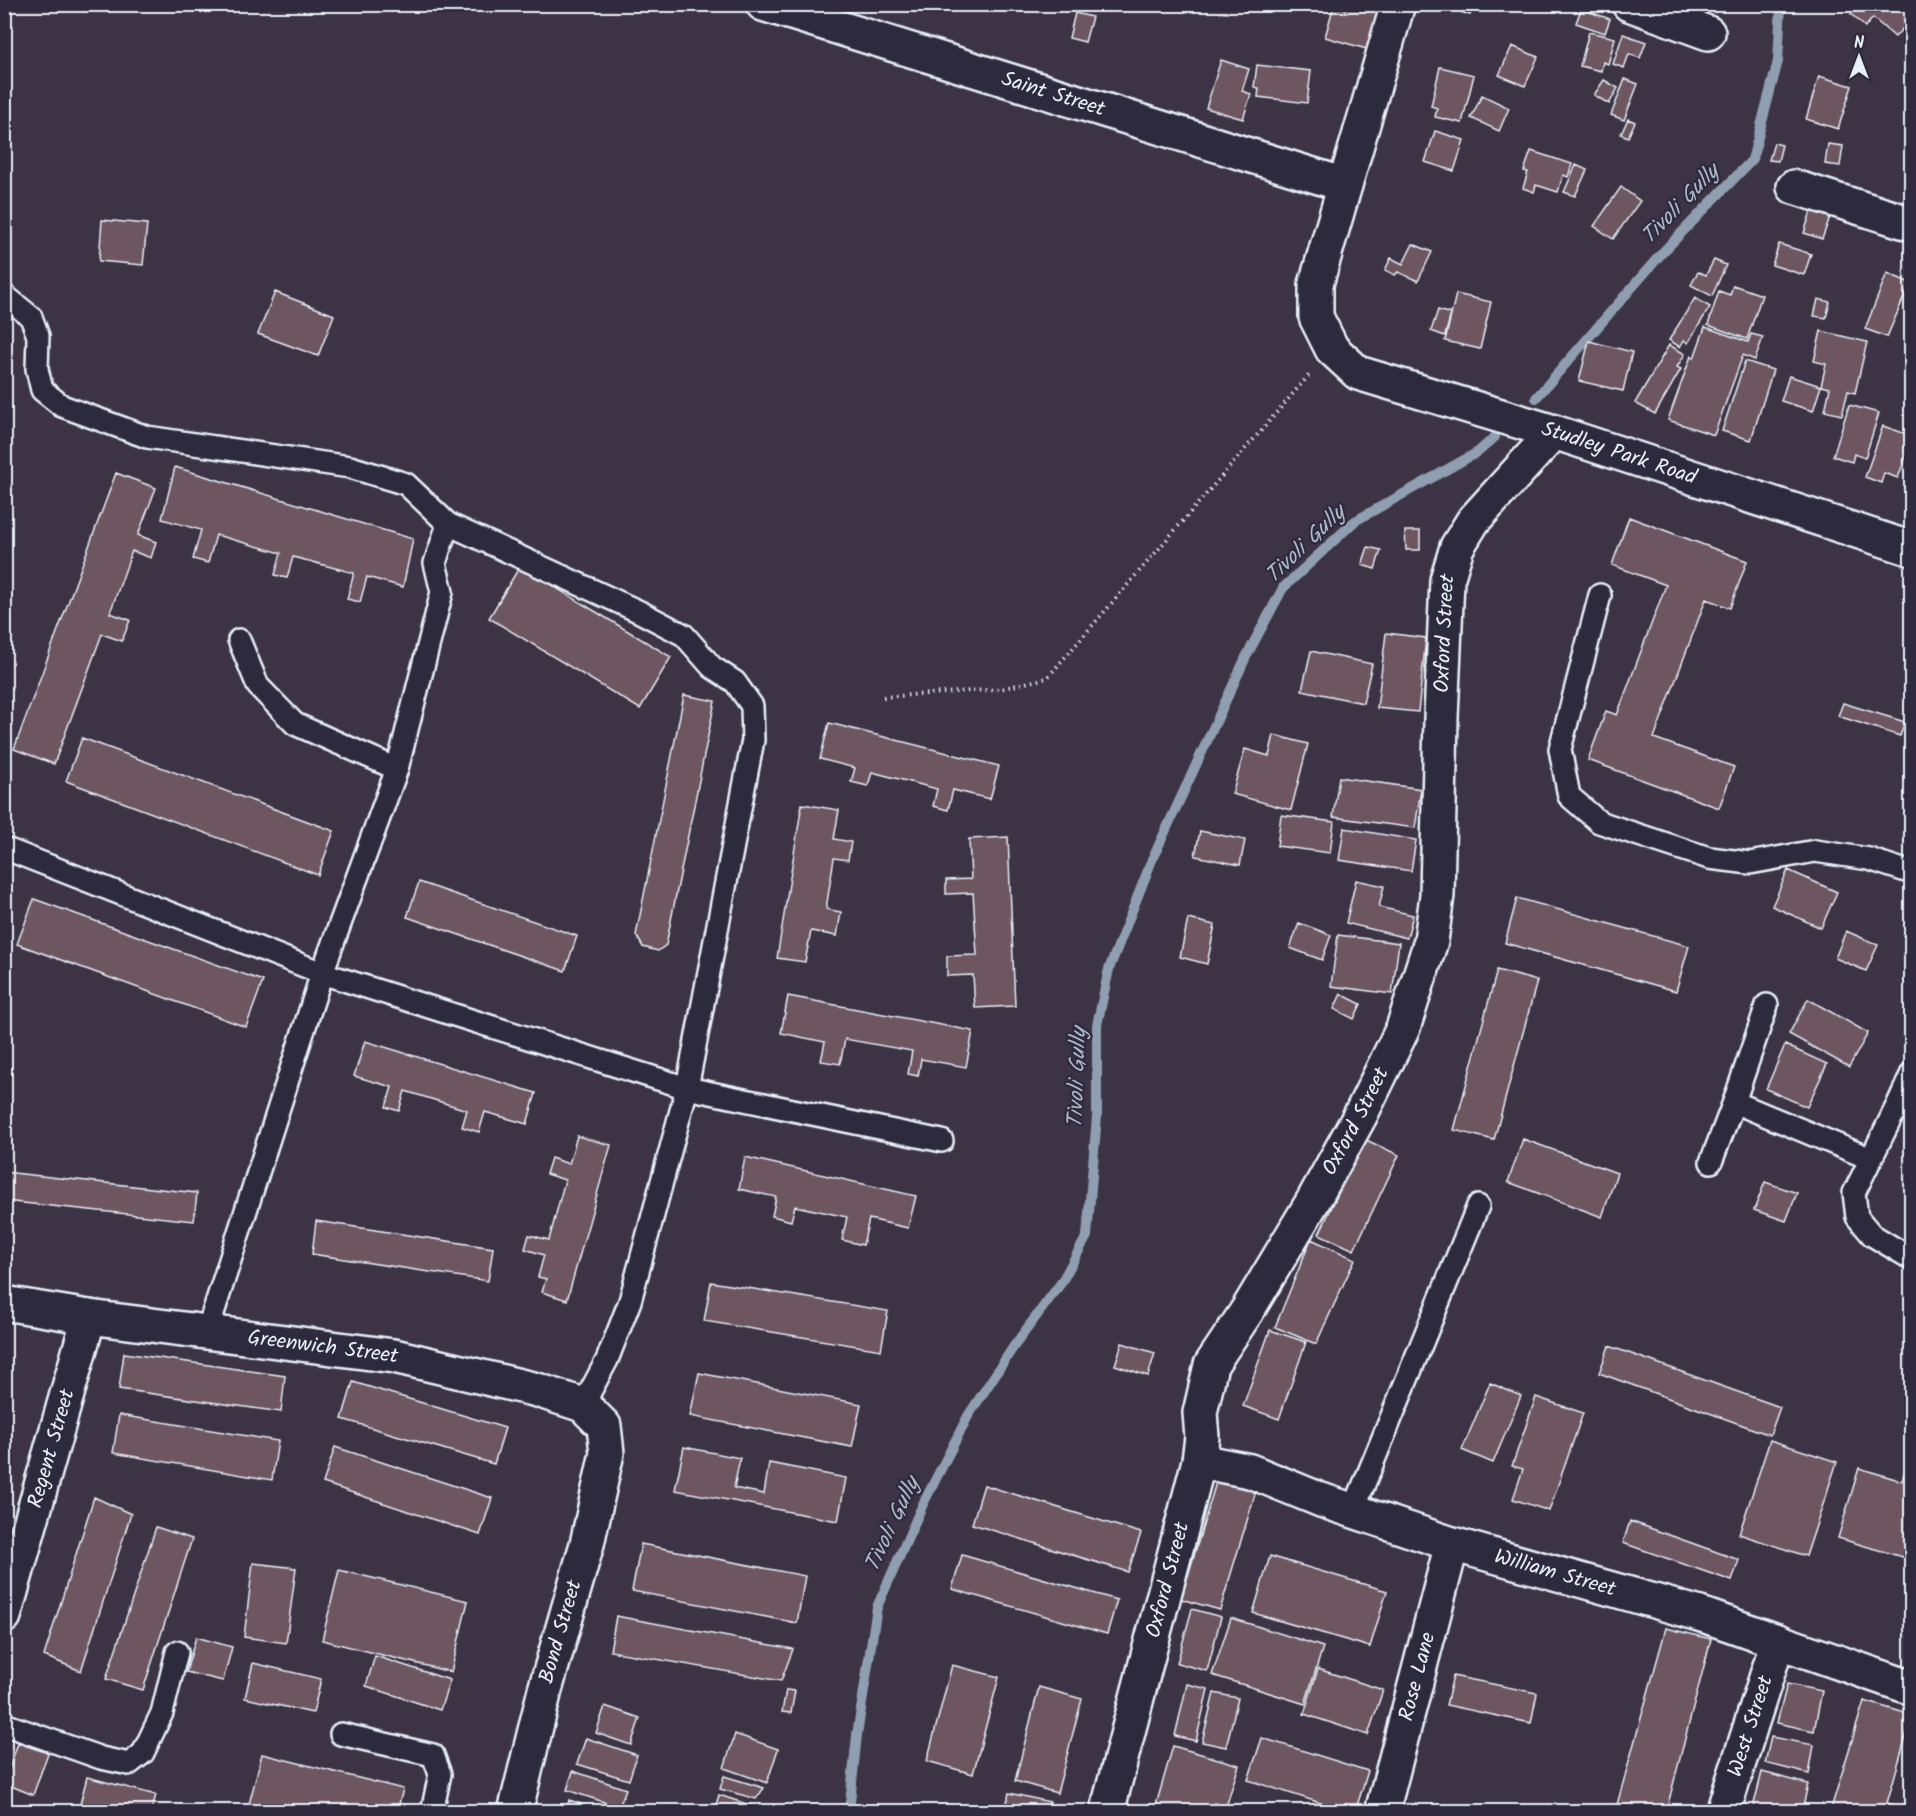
<svg xmlns="http://www.w3.org/2000/svg" width="1916" height="1816" font-family="Kalam,sans-serif">
	<style>
		.lines { fill: none; stroke-linecap: round; stroke-linejoin: round }
		.stream { stroke: #909eb1; stroke-width: 10 }
		.building { fill: #6e5660; stroke: #e8f1f8; stroke-width: 1.5 }
		.lane-casing { stroke: #e8f1f8; stroke-width: 26 }
		.street-casing { stroke: #e8f1f8; stroke-width: 38 }
		.path { stroke: #e8f1f8; stroke-width: 4; stroke-dasharray: 1.5 4.5; stroke-linecap: butt }
		.lane { stroke: #2f2a3d; stroke-width: 21 }
		.street { stroke: #2f2a3d; stroke-width: 33 }
		.labels { text-anchor: middle; dominant-baseline: central; stroke-width: 4.5; stroke-linejoin: round; paint-order: stroke }
		.street-label { font-size: 21px; fill: #e8f1f8; stroke: #2f2a3d }
		.water-label { font-size: 22px; font-style: italic; fill: #aebac8; stroke: #2f2a3d }
	</style>
	<rect width="100%" height="100%" fill="#3c3344"/>
	<filter id="ink" filterUnits="userSpaceOnUse"><feTurbulence type="fractalNoise" baseFrequency=".0167" numOctaves="2"/><feDisplacementMap in="SourceGraphic" scale="12" xChannelSelector="R" yChannelSelector="G"/><feConvolveMatrix kernelMatrix="1 2 1 2 8 2 1 2 1" color-interpolation-filters="sRGB"/></filter>
	<g filter="url(#ink)">
		<g class="lines">
			<!-- stream -->
			<path class="stream" d="M1536,398l126,-145 90,-93 26,-99 3,-57
				M849,1812l8,-77 20,-128 46,-103 45,-88 46,-70 47,-63 26,-47 10,-120v-91l12,-56 43,-109 94,-203 37,-69 72,-67 123,-69 17,-15"/>
		</g>
		<!-- building -->
		<path class="building" d="M1347,4h36l-13,46 -45,-13 9,-32 12,4z
			M1435,4h38l-3,11z
			M1859,4h53v14l-17,19 -22,-19 -8,9 -14,-13z
			M1581,9l29,10 -5,14 -29,-10z
			M1075,13l17,4 -7,25 -16,-4z
			M1589,32l26,6 -7,26 -5,-2 -2,9 -21,-5z
			M1623,34l23,8 -6,16 -11,-4 -5,14 -11,-4z
			M1512,46l26,11 -13,29 -26,-11z
			M1221,60l28,9 -7,22 9,3 -8,25 -37,-11z
			M1257,65l54,6 -4,32 -49,-6 1,-9 -5,-1z
			M1440,67l34,8 -12,48 -27,-6 2,-9 -6,-2z
			M1819,76l33,10 -14,43 -32,-10z
			M1625,79l13,5 -14,36 -13,-5z
			M1604,80l14,8 -9,16 -15,-9z
			M1482,95l27,13 -10,23 -28,-13z
			M1628,119l7,3 -7,15 -7,-3z
			M1435,131l29,9 -10,31 -29,-9z
			M1774,143l8,2 -4,16 -9,-1z
			M1828,144l15,2 -3,20 -15,-2z
			M1531,151l41,13 -4,13 -5,-2 -5,17 -22,-7 -2,7 -11,-4 5,-16 -4,-1z
			M1576,165l11,5 -12,26 -11,-4z
			M1621,187l19,14 -27,38 -19,-13z
			M1815,199l19,7 -12,33 -18,-6z
			M102,220l45,4 -4,41 -44,-4z
			M1413,244l19,8 -14,29 -20,-9 -3,3 -10,-5 6,-12 12,6z
			M1779,244l32,10 -7,21 -32,-10z
			M1714,260l12,5 -14,31 -21,-11 7,-13 8,3z
			M1887,273l23,10 -23,54 -22,-8z
			M1733,285l29,10 -15,44 -39,-14 11,-34 11,4z
			M275,292l59,23 -16,41 -60,-22z
			M1456,294l35,8 -11,47 -35,-8z
			M1695,298l15,9 -22,36 -4,-3 -4,7 -11,-7z
			M1818,299l12,3 -4,16 -12,-2z
			M1438,310l13,4 -6,22 -14,-5z
			M1705,327l43,15 3,-8 12,3 -8,23 -12,-5 -29,80 -46,-15 23,-64 3,2z
			M1821,331l46,11 -12,51 -7,-2 -6,24 -17,-4 5,-23 -9,-2 5,-22 -12,-3z
			M1589,341l43,11 -9,39 -44,-10z
			M1669,345l16,9 -8,13 4,2 -26,45 -20,-11z
			M1745,361l28,9 -22,70 -29,-9z
			M1789,376l32,10 -8,25 -32,-10z
			M1849,405l30,8 -14,45 -11,-4 -2,8 -19,-6z
			M1883,426l29,10v3l-14,39 -14,-5 -3,10 -16,-6z
			M175,467l238,72 -10,48 -36,-10 -7,25 -13,-3 7,-26 -61,-16 -6,21 -12,-3 6,-22 -65,-18 -8,28 -15,-4 8,-29 -39,-11z
			M116,473l40,15 -18,47 18,7 -5,16 -19,-7 -22,62 20,7 -8,21 -20,-7 -48,130 -40,-15z
			M1629,517l118,44 -17,47 -24,-9 -52,139 80,29 -15,41 -131,-48 18,-49 11,4 49,-130 -54,-20z
			M1405,531h15v19h-14z
			M1368,547l13,3 -6,19 -13,-4z
			M520,566l151,91 -31,52 -151,-91z
			M1386,633l40,5 -8,74 -41,-4z
			M1311,651l61,13 -9,39 -61,-13z
			M684,695l31,6 -49,244 -8,6 -15,-4 -7,-12z
			M1843,703l62,19 -5,14 -62,-20z
			M829,723l170,43 -9,33 -37,-9 -5,20 -15,-4 4,-17 -65,-17 -4,14 -17,-4 4,-14 -35,-9z
			M1274,735l34,9 -17,66 -59,-16 13,-45 24,7z
			M82,738l252,93 -16,44 -252,-94z
			M1339,777l82,12 -6,39 -82,-11z
			M802,804l37,6 -5,29 17,3 -3,18 -14,-2 -8,51 15,3 -4,24 -26,-5 -6,31 -28,-4z
			M1281,815l53,7 -4,31 -53,-7z
			M1344,828l72,12 -5,31 -72,-11z
			M1200,831l45,9 -5,25 -45,-9z
			M1008,837l7,169 -40,2 -2,-33 -26,1v-20l30,-1 -4,-62 -27,1v-14l25,-1 -2,-40z
			M1788,870l49,22 -16,36 -49,-22z
			M1356,880l28,6 -5,21 34,8 -6,23 -61,-15z
			M419,882l158,54 -12,35 -158,-54z
			M1517,898l172,48 -13,45 -171,-48z
			M34,899l229,82 -17,46 -229,-83z
			M1188,919l27,6 -8,39 -27,-7z
			M1299,923l32,12 -9,25 -32,-12z
			M1846,931l32,14 -12,26 -31,-13z
			M1338,935l61,8 -7,51 -61,-8z
			M1497,970l40,11 -43,159 -40,-10z
			M1341,994l20,10 -7,15 -20,-10z
			M788,996l185,35 -7,36 -45,-8 -3,17 -10,-2 4,-23 -67,-12 -5,25 -19,-3 4,-19 -44,-9z
			M1808,999l60,34 -19,34 -60,-33z
			M365,1041l171,52 -9,31 -42,-12 -6,20 -17,-5 5,-17 -62,-19 -6,20 -13,-4 6,-20 -38,-11z
			M1785,1045l42,19 -20,43 -41,-18z
			M577,1136l34,9 -44,155 -25,-8 4,-13 -8,-2 6,-22 -19,-6 4,-14 20,5 16,-60 -19,-6 5,-16 18,6z
			M1364,1139l35,16 -45,95 -35,-16z
			M1523,1139l94,34 -15,44 -94,-35z
			M745,1157l171,39 -8,32 -39,-9 -6,26 -21,-5 5,-23 -52,-11 -4,15 -19,-5 4,-19 -37,-8z
			M4,1172l193,21 -3,28 -190,-20z
			M1765,1182l32,11 -11,28 -32,-11z
			M316,1221l177,27 -5,33 -176,-27z
			M1311,1239l44,20 -39,85 -41,-17z
			M711,1282l177,29 -7,39 -177,-29z
			M1270,1330l36,12 -27,77 -36,-13z
			M1122,1343l33,10 -7,23 -33,-11z
			M1609,1346l171,61 -10,28 -171,-62z
			M124,1353l161,23 -4,36 -162,-23z
			M699,1373l162,31 -9,43 -162,-31z
			M353,1382l152,46 -11,36 -152,-45z
			M1490,1383l31,13 -28,67 -31,-13z
			M1536,1397l47,16 -34,98 -36,-12 10,-30 -11,-3z
			M119,1415l159,26 -6,39 -159,-27z
			M1770,1440l67,22 -31,94 -67,-22z
			M335,1447l157,51 -12,37 -157,-52z
			M684,1447l56,11 -6,30 30,6 5,-31 77,15 -8,43 -163,-31z
			M1907,1464l5,1v95l-74,-22 21,-70 43,13z
			M1217,1479l39,12 -36,119 -39,-11z
			M984,1485l157,48 -13,39 -156,-48z
			M94,1497l37,17 -50,157 -37,-15z
			M1630,1521l109,39 -7,21 -109,-38z
			M156,1527l36,12 -49,151 -37,-11z
			M641,1544l164,32 -8,47 -165,-32z
			M962,1555l155,45 -10,34 -155,-45z
			M1270,1556l117,35 -17,56 -117,-34z
			M253,1563l43,5 -10,75 -42,-6z
			M339,1570l129,31 -17,71 -129,-32z
			M1192,1609l29,8 -14,54 -30,-8z
			M616,1616l177,33 -12,32 -171,-30z
			M1231,1618l92,29 -18,57 -93,-29z
			M1666,1628l45,11 -45,173h-51z
			M196,1637l36,10 -9,34 -37,-9z
			M375,1656l75,24 -10,30 -74,-24z
			M253,1663l68,16 -8,34 -68,-15z
			M952,1665l47,12 -26,97 -46,-13z
			M1318,1669l65,21 -15,45 -64,-21z
			M1453,1676l84,17 -6,30 -85,-18z
			M1187,1684l21,5 -12,52 -21,-5z
			M1787,1684l35,7 -8,40 -37,-8z
			M1039,1687l43,12 -25,94 -42,-12z
			M786,1690l9,1 -4,22 -9,-1z
			M1214,1693l24,5 -12,49 -24,-5z
			M1864,1701l48,14 -25,88 25,7v2h-82z
			M605,1706l35,12 -9,27 -35,-12z
			M735,1734l43,15 -11,34 -43,-15z
			M1771,1737l43,8 -5,29 -44,-11z
			M586,1738l51,17 -8,25 -52,-16z
			M1262,1738l106,33 -13,41h-6l-101,-32z
			M18,1743l30,10 -15,42 -29,-12z
			M1173,1746l66,19 -13,42 -12,-4 -2,9h-58z
			M262,1754l141,35 -6,23h-150z
			M573,1771l53,18 -7,18 -52,-17z
			M1762,1772l46,12 -6,28h-50z
			M724,1776l40,12 -8,11 -36,-10z
			M87,1777l69,18 -5,17h-73z
			M1009,1793l41,9 -2,10h-43z
			M719,1795l40,13 -1,4h-44z
			M569,1800l36,12h-39z"/>
		<g class="lines">
			<defs>
				<path id="lane" d="M4,295l27,22 7,19 -1,33 5,21 20,16 85,31 203,30 56,17 42,40 192,88 44,23 28,32 23,15 17,24 1,34 -66,348 -57,213 -23,59 -24,45
					M1600,595l-40,154 9,47 30,26 110,36 41,5 65,-12 54,8 43,14
					M239,640l19,46 37,38 102,45
					M9,850l313,123 142,45 223,70 255,53
					M1734,1102l33,-97
					M1897,1106l15,-33
					M1912,1111l-15,-5 -43,87 3,24 15,18 40,24
					M1711,1162l23,-60 137,57
					M207,1332l115,-359 75,-204 45,-177 -7,-29 13,-39
					M1353,1511l125,-305
					M4,1724l97,34 28,6 14,-11 19,-40 15,-61
					M341,1734l92,21 7,19 -8,38"/>
				<g id="street">
					<path id="s1" d="M763,4l582,181"/>
					<path id="s2" d="M1398,4l-82,280v33l16,32 26,24 196,59 358,117"/>
					<path d="M1629,4l79,29"/>
					<path d="M1794,187l118,37"/>
					<path id="s3" d="M4,1303l85,14 305,39 143,34 46,15 21,21 3,27 -20,91 -42,146 -30,122"/>
					<path id="s4" d="M1199,1461l51,10 71,29 131,44 248,70 212,74"/>
					<path id="s5" d="M4,1616l85,-299"/>
					<path id="s6" d="M1107,1812l92,-351 3,-24 -2,-24 11,-48 36,-54 66,-110 48,-87 42,-86 28,-87 6,-46 4,-177 6,-138 10,-33 16,-26 81,-89"/>
					<path id="s7" d="M1382,1812l70,-268"/>
					<path id="s8" d="M1723,1812l55,-171"/>
				</g>
			</defs>
			<!-- lane casing -->
			<use href="#lane" class="lane-casing"/>
			<!-- street casing -->
			<use href="#street" class="street-casing"/>
			<!-- path -->
			<path class="path" d="M883,697l117,-8 47,-11 263,-304"/>
			<!-- lane -->
			<use href="#lane" class="lane"/>
			<!-- street -->
			<use href="#street" class="street"/>
		</g>
	</g>
	<g class="labels">
		<!-- street labels -->
		<g class="street-label">
			<text stroke="none"><textPath href="#s1" startOffset="304">Saint Street</textPath></text>
			<text stroke="none"><textPath href="#s2" startOffset="669">Studley Park Road</textPath></text>
			<text stroke="none"><textPath href="#s6" startOffset="1248">Oxford Street</textPath></text>
			<text stroke="none"><textPath href="#s6" startOffset="744">Oxford Street</textPath></text>
			<text stroke="none"><textPath href="#s3" startOffset="322">Greenwich Street</textPath></text>
			<text stroke="none"><textPath href="#s5" startOffset="174">Regent Street</textPath></text>
			<text stroke="none"><textPath href="#s4" startOffset="374">William Street</textPath></text>
			<text stroke="none"><textPath href="#s6" startOffset="240">Oxford Street</textPath></text>
			<text transform="translate(561 1632) rotate(-74)">Bond Street</text>
			<text stroke="none"><textPath href="#s7" startOffset="140">Rose Lane</textPath></text>
			<text stroke="none"><textPath href="#s8" startOffset="90">West Street</textPath></text>
		</g>
		<!-- water labels -->
		<g class="water-label">
			<text transform="translate(1681 205) rotate(-46)">Tivoli Gully</text>
			<text transform="translate(1306 545) rotate(-44)">Tivoli Gully</text>
			<text transform="translate(1078 1078) rotate(-88)">Tivoli Gully</text>
			<text transform="translate(893 1525) rotate(-65)">Tivoli Gully</text>
		</g>
	</g>
	<!-- margin -->
	<rect width="1916" height="1816" fill="none" stroke="#2f2a3d" stroke-width="24"/>
	<rect x="12" y="12" width="1892" height="1792" fill="none" stroke="#e8f1f8" stroke-width="2" filter="url(#ink)"/>
	<!-- north arrow -->
	<g transform="translate(1859 57)" stroke="#2f2a3d" stroke-width="4.5" paint-order="stroke">
	<path d="M0-4.5L10 22L0 15L-10 22Z" fill="#e8f1f8"/>
	<text y="-9" font-size="16" font-weight="bold" text-anchor="middle" fill="#e8f1f8">N</text>
	</g>
</svg>
